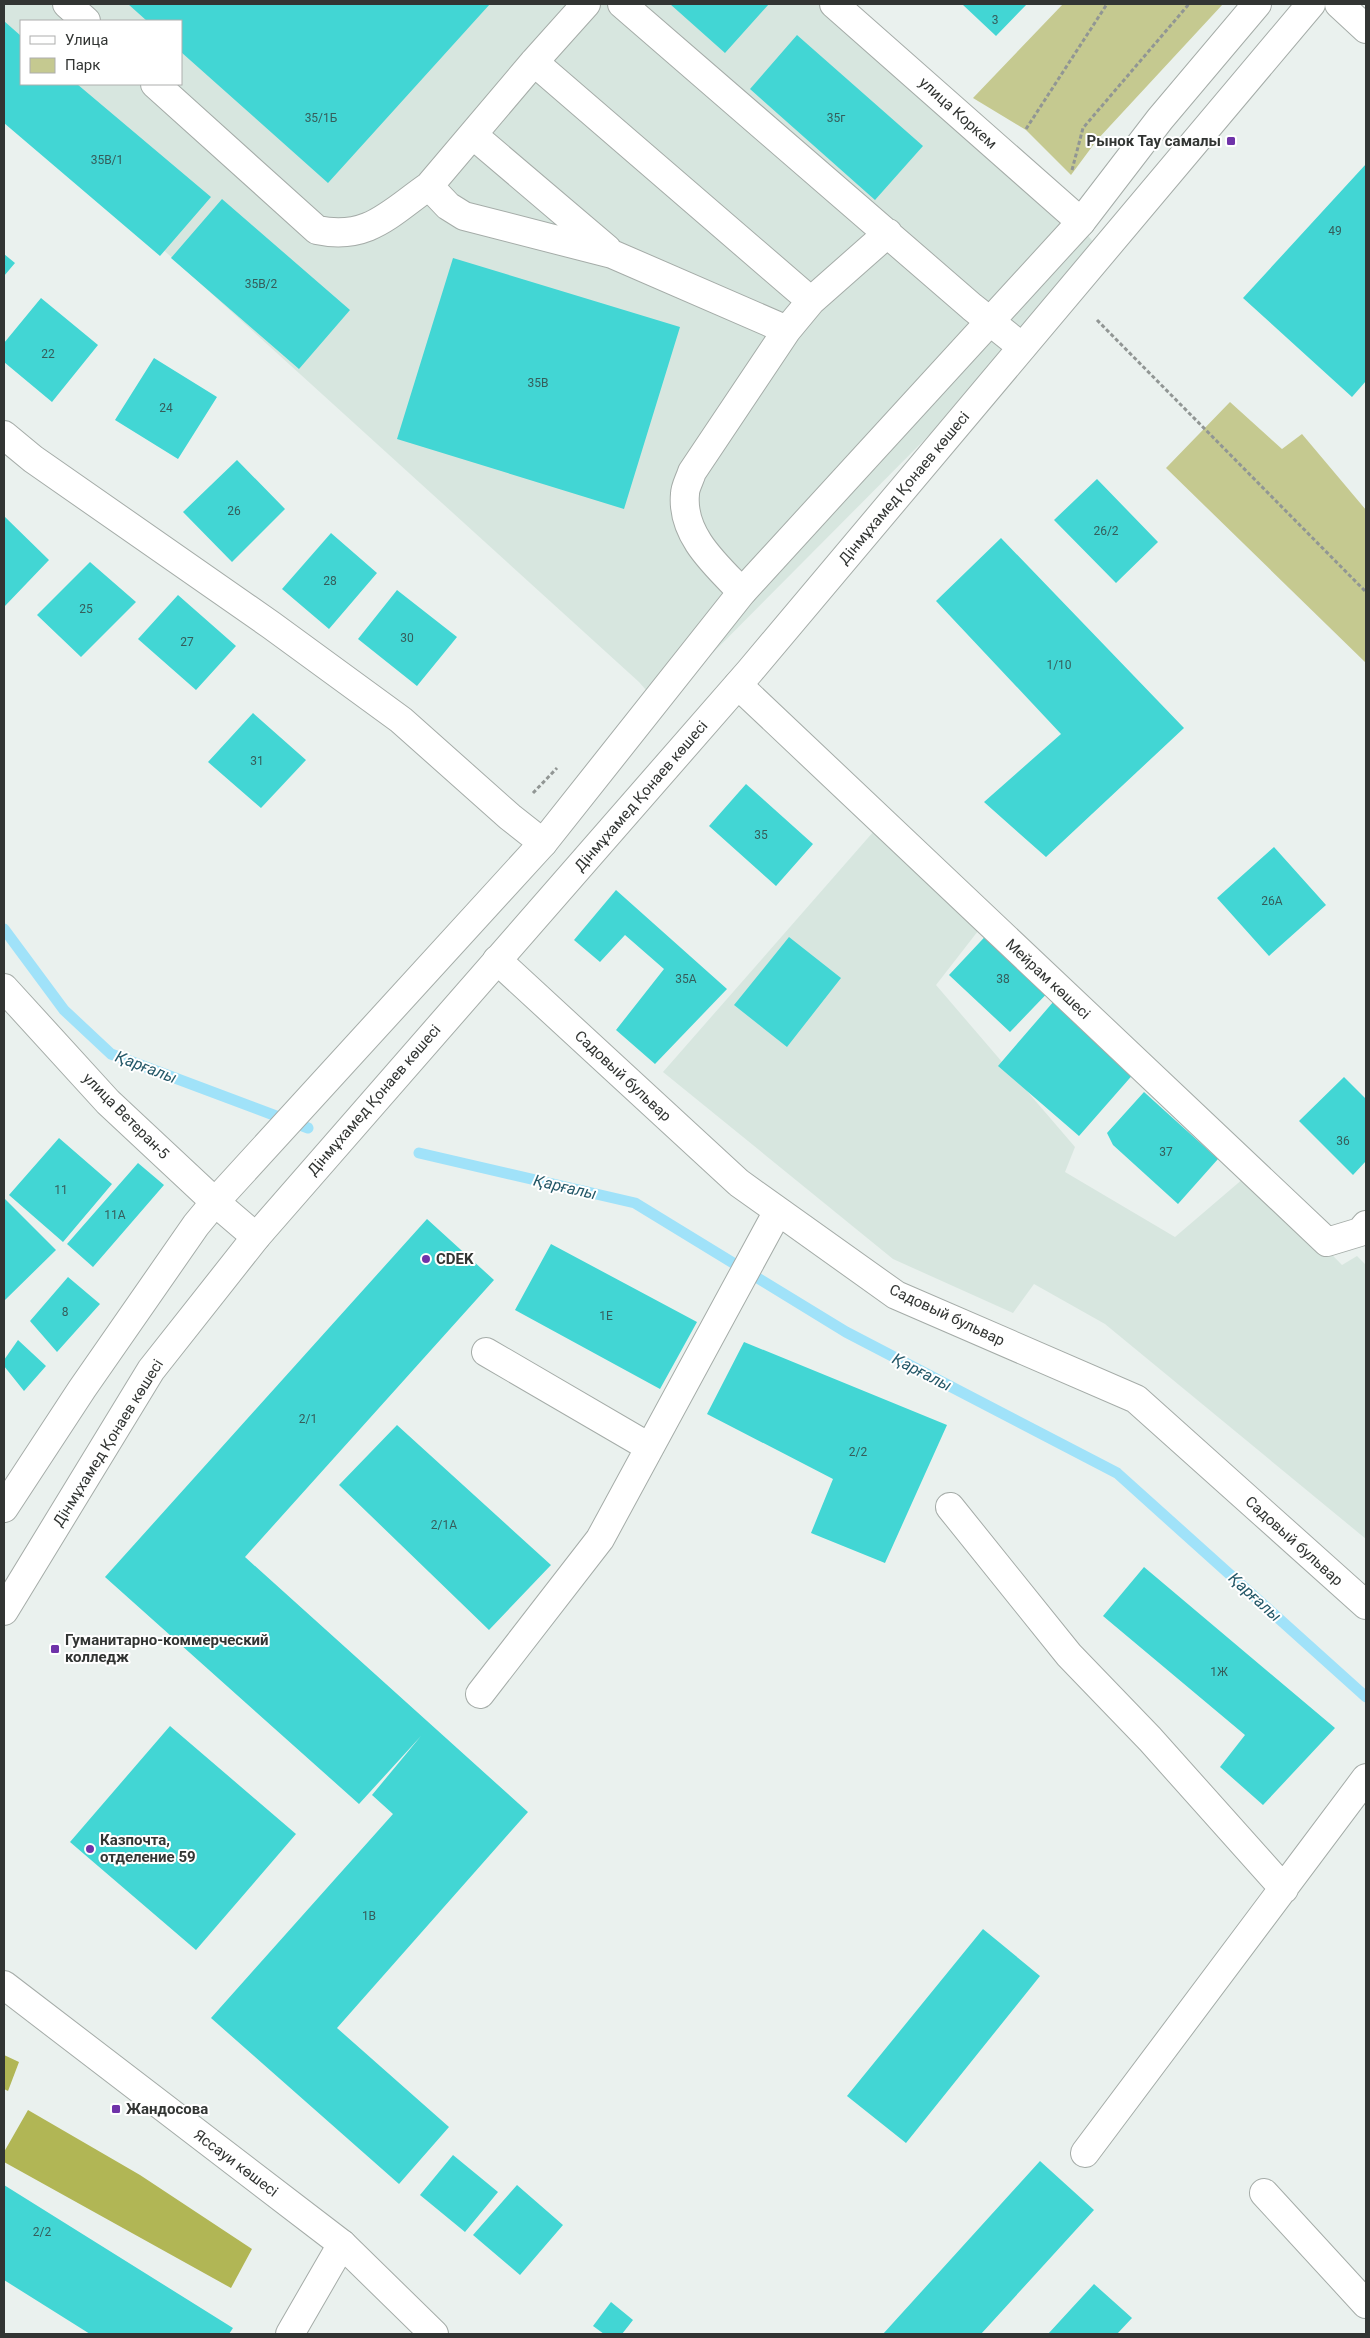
<svg xmlns="http://www.w3.org/2000/svg" width="1370" height="2338" font-family="Roboto,sans-serif">
	<style>
		.built { fill: #d7e6df; fill-rule: evenodd }
		.green { fill: #c5c990 }
		.forest { fill: #b1b655 }
		.lines { fill: none; stroke-linecap: round; stroke-linejoin: round }
		.stream { stroke: #a0e2f9; stroke-width: 11 }
		.building { fill: #42d6d4 }
		.minor-casing { stroke: #a5aca8; stroke-width: 30 }
		.major-casing { stroke: #a5aca8; stroke-width: 30 }
		.path { stroke: #919694; stroke-width: 3; stroke-dasharray: 4 2.5; stroke-linecap: butt }
		.minor { stroke: #fff; stroke-width: 28 }
		.major { stroke: #fff; stroke-width: 28 }
		.poi-dot { fill: #6f33a9; stroke: #fff; stroke-width: 2 }
		.labels { text-anchor: middle; dominant-baseline: central; stroke-width: 4; stroke-linejoin: round; paint-order: stroke }
		.number-label { font-size: 12px; fill: #365d5b }
		.street-label { font-size: 15px; fill: #323533; stroke: #fff }
		.poi-label { font-size: 15px; font-weight: bold; fill: #323533; stroke: #fff; text-anchor: start }
		.water-label { font-size: 16px; font-style: italic; fill: #245868; stroke: #fff }
	</style>
	<rect width="100%" height="100%" fill="#eaf1ee"/>
	<!-- built -->
	<path class="built" d="M4,4h821l238,202 43,51 -446,449 -21,-24 -635,-577zM21,21h160v63h-160z
		M874,831l111,91 -49,63 139,162 -10,25 110,65 76,-65 91,93 15,-9 9,9v274l-261,-215 -71,-40 -21,29 -120,-54 -230,-187z"/>
	<!-- green -->
	<path class="green" d="M1063,4h160l-126,136 -26,35 -45,-45 -53,-32z
		M1230,402l52,47 20,-15 64,76v153l-200,-195z"/>
	<!-- forest -->
	<path class="forest" d="M4,2055l15,7 -11,29 -4,-2z
		M28,2110l112,65 112,74 -21,39 -227,-126v-10z"/>
	<g class="lines">
		<!-- stream -->
		<path class="stream" d="M4,929l60,81 47,44 197,74
			M419,1153l216,50 211,129 271,141 249,224"/>
	</g>
	<!-- building -->
	<path class="building" d="M128,4h362l-162,179 -147,-131v-31h-34z
		M670,4h99l-44,49z
		M962,4h65l-31,32z
		M4,21l17,15v48h56l134,113 -51,59 -156,-133z
		M797,35l126,111 -48,54 -125,-111z
		M1366,164v217l-14,16 -109,-99z
		M222,199l128,111 -51,59 -128,-111z
		M4,254l11,9 -11,13z
		M453,258l227,69 -56,182 -227,-70z
		M41,298l57,47 -46,57 -48,-40v-19z
		M154,358l63,39 -39,62 -63,-39z
		M237,460l48,49 -53,53 -49,-50z
		M1097,479l61,63 -42,41 -62,-63z
		M4,516l45,44 -45,47z
		M331,533l46,40 -48,56 -47,-40z
		M1001,538l183,190 -138,129 -62,-55 77,-68 -125,-133z
		M90,562l46,40 -55,55 -44,-42z
		M397,590l60,47 -40,49 -59,-47z
		M178,595l58,51 -40,44 -58,-51z
		M253,713l53,47 -45,48 -53,-46z
		M746,784l67,60 -37,42 -67,-60z
		M1274,847l52,58 -57,51 -52,-58z
		M616,890l111,99 -72,75 -39,-34 48,-61 -39,-34 -25,27 -26,-22z
		M995,926l62,57 -47,49 -61,-57z
		M789,937l52,41 -54,69 -53,-42z
		M1054,1001l82,70 -57,65 -81,-70z
		M1344,1077l22,22v62l-13,14 -54,-54z
		M1144,1092l74,67 -40,45 -65,-59 -6,-12z
		M59,1138l53,46 -49,58 -54,-47z
		M138,1163l26,22 -71,82 -26,-23z
		M5,1199l51,51 -52,51v-101z
		M427,1219l67,61 -249,277 283,255 -191,216 112,99 -50,57 -188,-166 182,-204 -21,-19 49,-59 -62,68 -254,-227z
		M551,1244l146,78 -37,67 -145,-79z
		M68,1277l32,27 -43,48 -27,-31z
		M18,1340l28,26 -22,25 -20,-25v-6z
		M744,1342l203,83 -62,138 -74,-30 22,-54 -126,-65z
		M397,1425l154,140 -62,65 -150,-145z
		M1144,1567l191,161 -72,77 -43,-38 25,-32 -142,-119z
		M170,1726l126,108 -100,116 -126,-108z
		M983,1929l57,47 -134,167 -59,-47z
		M453,2155l45,37 -33,40 -45,-37z
		M1040,2161l54,49 -113,124h-98z
		M4,2185l229,143 -4,6h-139l-86,-54z
		M517,2185l46,40 -43,50 -47,-40z
		M1094,2284l38,34 -15,16h-69z
		M611,2302l22,18 -11,14h-18l-11,-8z"/>
	<g class="lines">
		<defs>
			<path id="minor" d="M67,4l19,17
				M586,4l-52,58 -105,124 19,20 16,10 148,38 175,76 24,-29 77,-68
				M622,4l350,303 50,40
				M834,4l247,218
				M1339,4l27,25
				M534,62l277,239
				M155,84l162,146c51,11 73,-17 112,-44
				M473,135l134,114
				M4,435l29,24 238,166 130,95 109,97 33,26
				M742,592c-26,-27 -61,-57 -57,-98 0,-7 5,-15 7,-22l95,-142
				M738,685l589,557 33,-10 6,-7
				M497,960l242,223 157,112 240,104 230,206
				M4,988l104,114 107,100 41,35
				M486,1352l163,95
				M950,1507l119,148 81,84 134,150
				M480,1694l120,-155 178,-328
				M1085,2153l281,-375
				M1264,2193l102,111
				M290,2334l52,-90"/>
			<path id="major" d="M4,1508l78,-119 114,-164 19,-23 328,-359 199,-251 339,-370 79,-103 97,-115
				M4,1611l147,-241 105,-133 494,-566 561,-667
				M4,1985l338,259 92,90"/>
		</defs>
		<!-- minor casing -->
		<use href="#minor" class="minor-casing"/>
		<!-- major casing -->
		<use href="#major" class="major-casing"/>
		<!-- path -->
		<path class="path" d="M1026,129l81,-125
			M1072,170l11,-42 106,-124
			M1097,320l269,272
			M533,793l24,-25"/>
		<!-- minor -->
		<use href="#minor" class="minor"/>
		<!-- major -->
		<use href="#major" class="major"/>
	</g>
	<!-- markers -->
	<g class="poi-dot">
		<rect x="1226" y="136" width="10" height="10" rx="2.5"/>
		<circle cx="426" cy="1259" r="5"/>
		<rect x="50" y="1644" width="10" height="10" rx="2.5"/>
		<circle cx="90" cy="1849" r="5"/>
		<rect x="111" y="2104" width="10" height="10" rx="2.5"/>
	</g>
	<g class="labels">
		<!-- number labels -->
		<g class="number-label">
			<text x="995" y="20">3</text>
			<text x="321" y="118">35/1Б</text>
			<text x="836" y="118">35г</text>
			<text x="107" y="160">35В/1</text>
			<text x="1335" y="231">49</text>
			<text x="261" y="284">35В/2</text>
			<text x="48" y="354">22</text>
			<text x="538" y="383">35В</text>
			<text x="166" y="408">24</text>
			<text x="234" y="511">26</text>
			<text x="1106" y="531">26/2</text>
			<text x="330" y="581">28</text>
			<text x="86" y="609">25</text>
			<text x="407" y="638">30</text>
			<text x="187" y="642">27</text>
			<text x="1059" y="665">1/10</text>
			<text x="257" y="761">31</text>
			<text x="761" y="835">35</text>
			<text x="1272" y="901">26А</text>
			<text x="686" y="979">35А</text>
			<text x="1003" y="979">38</text>
			<text x="1343" y="1141">36</text>
			<text x="1166" y="1152">37</text>
			<text x="61" y="1190">11</text>
			<text x="115" y="1215">11А</text>
			<text x="65" y="1312">8</text>
			<text x="606" y="1316">1Е</text>
			<text x="308" y="1419">2/1</text>
			<text x="858" y="1452">2/2</text>
			<text x="444" y="1525">2/1А</text>
			<text x="1219" y="1672">1Ж</text>
			<text x="369" y="1916">1В</text>
			<text x="42" y="2232">2/2</text>
		</g>
		<!-- street labels -->
		<g class="street-label">
			<text transform="translate(958 113) rotate(42)">улица Коркем</text>
			<text transform="translate(904 488) rotate(-50)">Дінмұхамед Қонаев көшесі</text>
			<text transform="translate(641 796) rotate(-49)">Дінмұхамед Қонаев көшесі</text>
			<text transform="translate(1048 979) rotate(43)">Мейрам көшесі</text>
			<text transform="translate(623 1076) rotate(43)">Садовый бульвар</text>
			<text transform="translate(374 1100) rotate(-49)">Дінмұхамед Қонаев көшесі</text>
			<text transform="translate(126 1116) rotate(45)">улица Ветеран-5</text>
			<text transform="translate(947 1315) rotate(25)">Садовый бульвар</text>
			<text transform="translate(108 1443) rotate(-58)">Дінмұхамед Қонаев көшесі</text>
			<text transform="translate(1294 1541) rotate(42)">Садовый бульвар</text>
			<text transform="translate(236 2163) rotate(37)">Яссауи көшесі</text>
		</g>
		<!-- poi labels -->
		<g class="poi-label">
			<text x="1221" y="141" text-anchor="end">Рынок Тау самалы</text>
			<text x="436" y="1259">CDEK</text>
			<text x="65" y="1640">Гуманитарно-коммерческий<tspan x="65" dy="17">колледж</tspan></text>
			<text x="100" y="1840">Казпочта,<tspan x="100" dy="17">отделение 59</tspan></text>
			<text x="126" y="2109">Жандосова</text>
		</g>
		<!-- water labels -->
		<g class="water-label">
			<text transform="translate(146 1067) rotate(21)">Қарғалы</text>
			<text transform="translate(565 1187) rotate(13)">Қарғалы</text>
			<text transform="translate(922 1372) rotate(27)">Қарғалы</text>
			<text transform="translate(1255 1597) rotate(42)">Қарғалы</text>
		</g>
	</g>
	<!-- border -->
	<rect width="1370" height="2338" fill="none" stroke="#323533" stroke-width="10"/>
	<!-- legend -->
	<rect x="20" y="20" width="162" height="65" fill="#ffffff" stroke="#adaead"/>
	<rect x="30" y="36" width="25" height="8" fill="#ffffff" stroke="#adaead"/>
	<text x="65" y="45" font-size="15" fill="#323533">Улица</text>
	<rect x="30" y="58" width="25" height="15" fill="#c5c990" stroke="#adaead"/>
	<text x="65" y="70" font-size="15" fill="#323533">Парк</text>
</svg>
